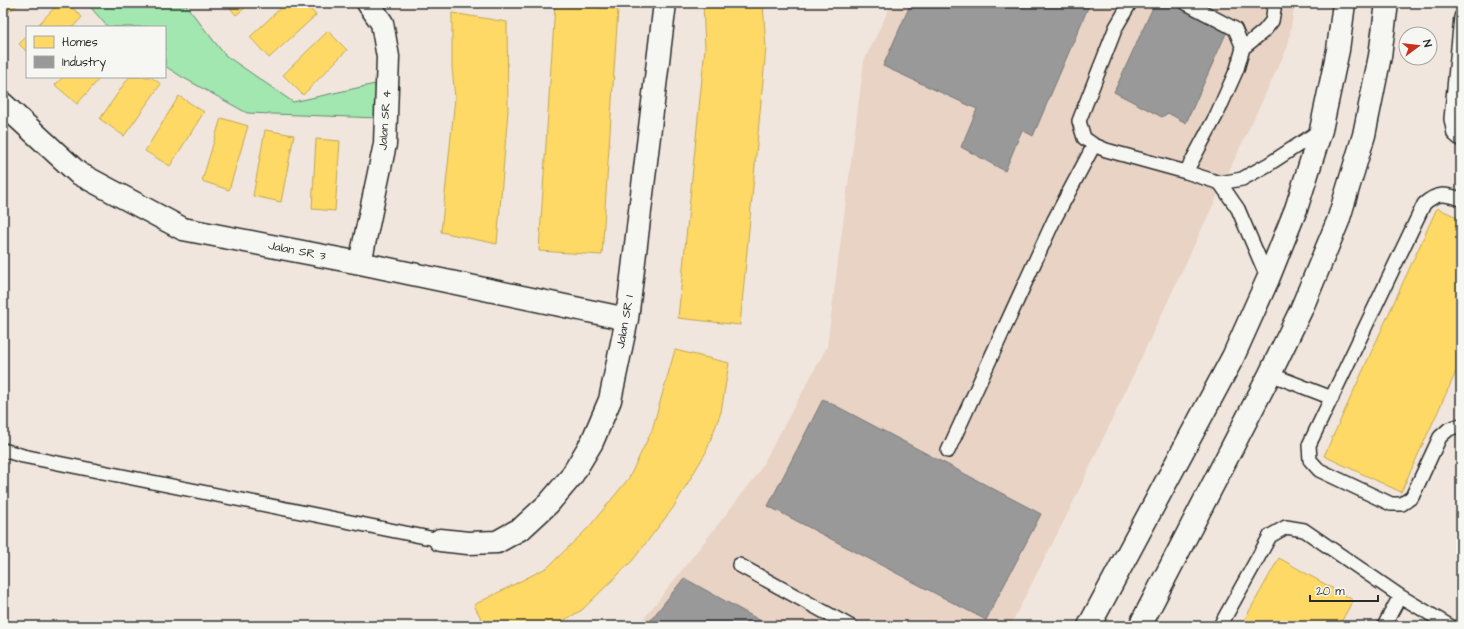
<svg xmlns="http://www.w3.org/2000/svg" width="1464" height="629" font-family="'Architects Daughter',sans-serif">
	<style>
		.built { fill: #e8d3c4 }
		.green { fill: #a2e6b0; stroke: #66886e }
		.homes { fill: #ffd966; stroke: #bfa554 }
		.industry { fill: #999; stroke: #787878 }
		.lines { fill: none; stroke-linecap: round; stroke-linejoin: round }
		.service-casing { stroke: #2b2b2b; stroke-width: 16 }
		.minor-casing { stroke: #2b2b2b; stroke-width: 25 }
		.motorway-casing { stroke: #2b2b2b; stroke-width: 25 }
		.service { stroke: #f6f6f2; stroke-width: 13 }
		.minor { stroke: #f6f6f2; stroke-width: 22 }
		.motorway { stroke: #f6f6f2; stroke-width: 22 }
		.labels { text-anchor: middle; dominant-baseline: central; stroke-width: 4; stroke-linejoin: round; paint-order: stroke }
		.street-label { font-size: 12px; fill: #2b2b2b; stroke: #f6f6f2 }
	</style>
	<rect width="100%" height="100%" fill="#f0e6dd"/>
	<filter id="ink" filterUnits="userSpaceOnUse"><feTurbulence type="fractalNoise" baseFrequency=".025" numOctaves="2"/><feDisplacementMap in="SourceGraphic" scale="8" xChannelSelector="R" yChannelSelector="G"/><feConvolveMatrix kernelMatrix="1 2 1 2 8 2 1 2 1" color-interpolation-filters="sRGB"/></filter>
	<g filter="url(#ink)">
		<!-- built -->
		<path class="built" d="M892,3h403l-7,43 -219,465 -59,115h-372l119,-151 70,-128 37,-286z"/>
		<!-- green -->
		<path class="green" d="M87,3h97l41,52 68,47 82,-18 3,34 -131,-5 -65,-36 -17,-11v-39h-56l-4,-3z"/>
		<!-- homes -->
		<path class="homes" d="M3,3h17l-17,13z
			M59,3h8l15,14 -9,10h-37z
			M226,3h25l-15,12z
			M286,3h18l12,12 -47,43 -19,-21z
			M703,3h60l3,45 -26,277 -62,-7 27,-270z
			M555,5l63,4 -16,246 -63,-4z
			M452,13l55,9 1,89 -11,133 -56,-12 14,-134 -3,-31z
			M328,31l19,19 -44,45 -20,-20z
			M27,36v16l-8,-8z
			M63,77h38l-24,27 -22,-19z
			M129,77h22l10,7 -37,52 -24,-17z
			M179,96l25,16 -34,54 -25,-15z
			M221,118l27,8 -19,64 -27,-9z
			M265,130l29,5 -13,67 -28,-6z
			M316,139l24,2 -5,70 -23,-2z
			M1437,208l24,11v142l-60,131 -77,-36z
			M675,350l54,13 -8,49 -15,40 -33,56 -41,53 -50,49 -28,16h-69l-11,-21 74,-38 41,-40 40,-49 23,-48z
			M1279,558l74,42 -14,26h-98z"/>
		<!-- industry -->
		<path class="industry" d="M911,3h179l-57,133 -11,-6 -17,41 -44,-24 16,-38 -94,-43z
			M1155,3h25l48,26 -42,94 -18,-10 -6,4 -48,-25z
			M823,399l218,115 -55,106 -218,-114z
			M684,578l86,48h-124z"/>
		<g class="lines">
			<defs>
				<path id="service" d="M1130,3l-14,24 -37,94 5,17 10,7 12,5 80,22 34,11 22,-4 27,-15 52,-34
					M1461,17l-10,102 3,15 7,6
					M1243,48l21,-17 8,-10 3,-18
					M1186,172l31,-58 20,-45 6,-21 -8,-19 -49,-26
					M1220,183l18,26 30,70
					M1461,199c-16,-5 -24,-7 -37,5l-115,241 1,15 9,10 72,34h11l10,-7 28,-60 9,-8 12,-4
					M1270,374l62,24
					M3,450l20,6 417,84
					M948,451l106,-231 40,-75
					M739,565l111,61
					M1400,596l50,30
					M1220,626l50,-90 16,-9 18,3 96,66 -16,30"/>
				<path id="minor" d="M3,104l75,69 105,56 177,34 267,56
					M360,263l25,-119 3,-87 -6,-34 -14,-20
					M440,540l28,3 29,-1 25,-14 27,-25 22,-26 21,-35 18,-42 17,-81 38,-316"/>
				<path id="motorway" d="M1089,626l144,-269 35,-78 28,-70 25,-79 17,-80 6,-47
					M1140,626l130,-252 31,-64 37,-89 26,-86 16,-79 7,-53"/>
			</defs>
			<!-- service casing -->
			<use href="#service" class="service-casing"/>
			<!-- minor casing -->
			<use href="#minor" class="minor-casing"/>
			<!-- motorway casing -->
			<use href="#motorway" class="motorway-casing"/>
			<!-- service -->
			<use href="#service" class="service"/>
			<!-- minor -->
			<use href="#minor" class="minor"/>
			<!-- motorway -->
			<use href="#motorway" class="motorway"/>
		</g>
	</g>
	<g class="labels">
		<!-- street labels -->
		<g class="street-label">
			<text transform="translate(385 120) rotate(-86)">Jalan SR 4</text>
			<text transform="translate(297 251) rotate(11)">Jalan SR 3</text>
			<text transform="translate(625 322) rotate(-80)">Jalan SR 1</text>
		</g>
	</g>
	<!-- margin -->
	<rect width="1464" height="629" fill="none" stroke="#f6f6f2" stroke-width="16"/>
	<rect x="8" y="8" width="1448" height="613" fill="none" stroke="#2b2b2b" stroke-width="1.5" filter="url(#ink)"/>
	<!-- legend -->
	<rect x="26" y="26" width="140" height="52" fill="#f6f6f2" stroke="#a5a5a2"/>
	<rect x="34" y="36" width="20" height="12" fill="#ffd966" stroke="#a5a5a2"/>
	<text x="62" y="46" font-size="12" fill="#2b2b2b">Homes</text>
	<rect x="34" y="56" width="20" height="12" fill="#999999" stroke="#a5a5a2"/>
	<text x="62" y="66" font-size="12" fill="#2b2b2b">Industry</text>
	<!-- north arrow -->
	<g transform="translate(1418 46) rotate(75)"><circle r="19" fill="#f6f6f2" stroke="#a5a5a2"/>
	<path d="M0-3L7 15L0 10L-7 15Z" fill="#c8321e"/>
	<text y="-6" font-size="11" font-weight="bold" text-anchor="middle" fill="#2b2b2b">N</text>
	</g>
	<!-- scale -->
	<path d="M1310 595v6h68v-6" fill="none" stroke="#2b2b2b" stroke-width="2"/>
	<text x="1316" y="595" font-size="12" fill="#2b2b2b" stroke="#f6f6f2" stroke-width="3" paint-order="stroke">20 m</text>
</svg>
